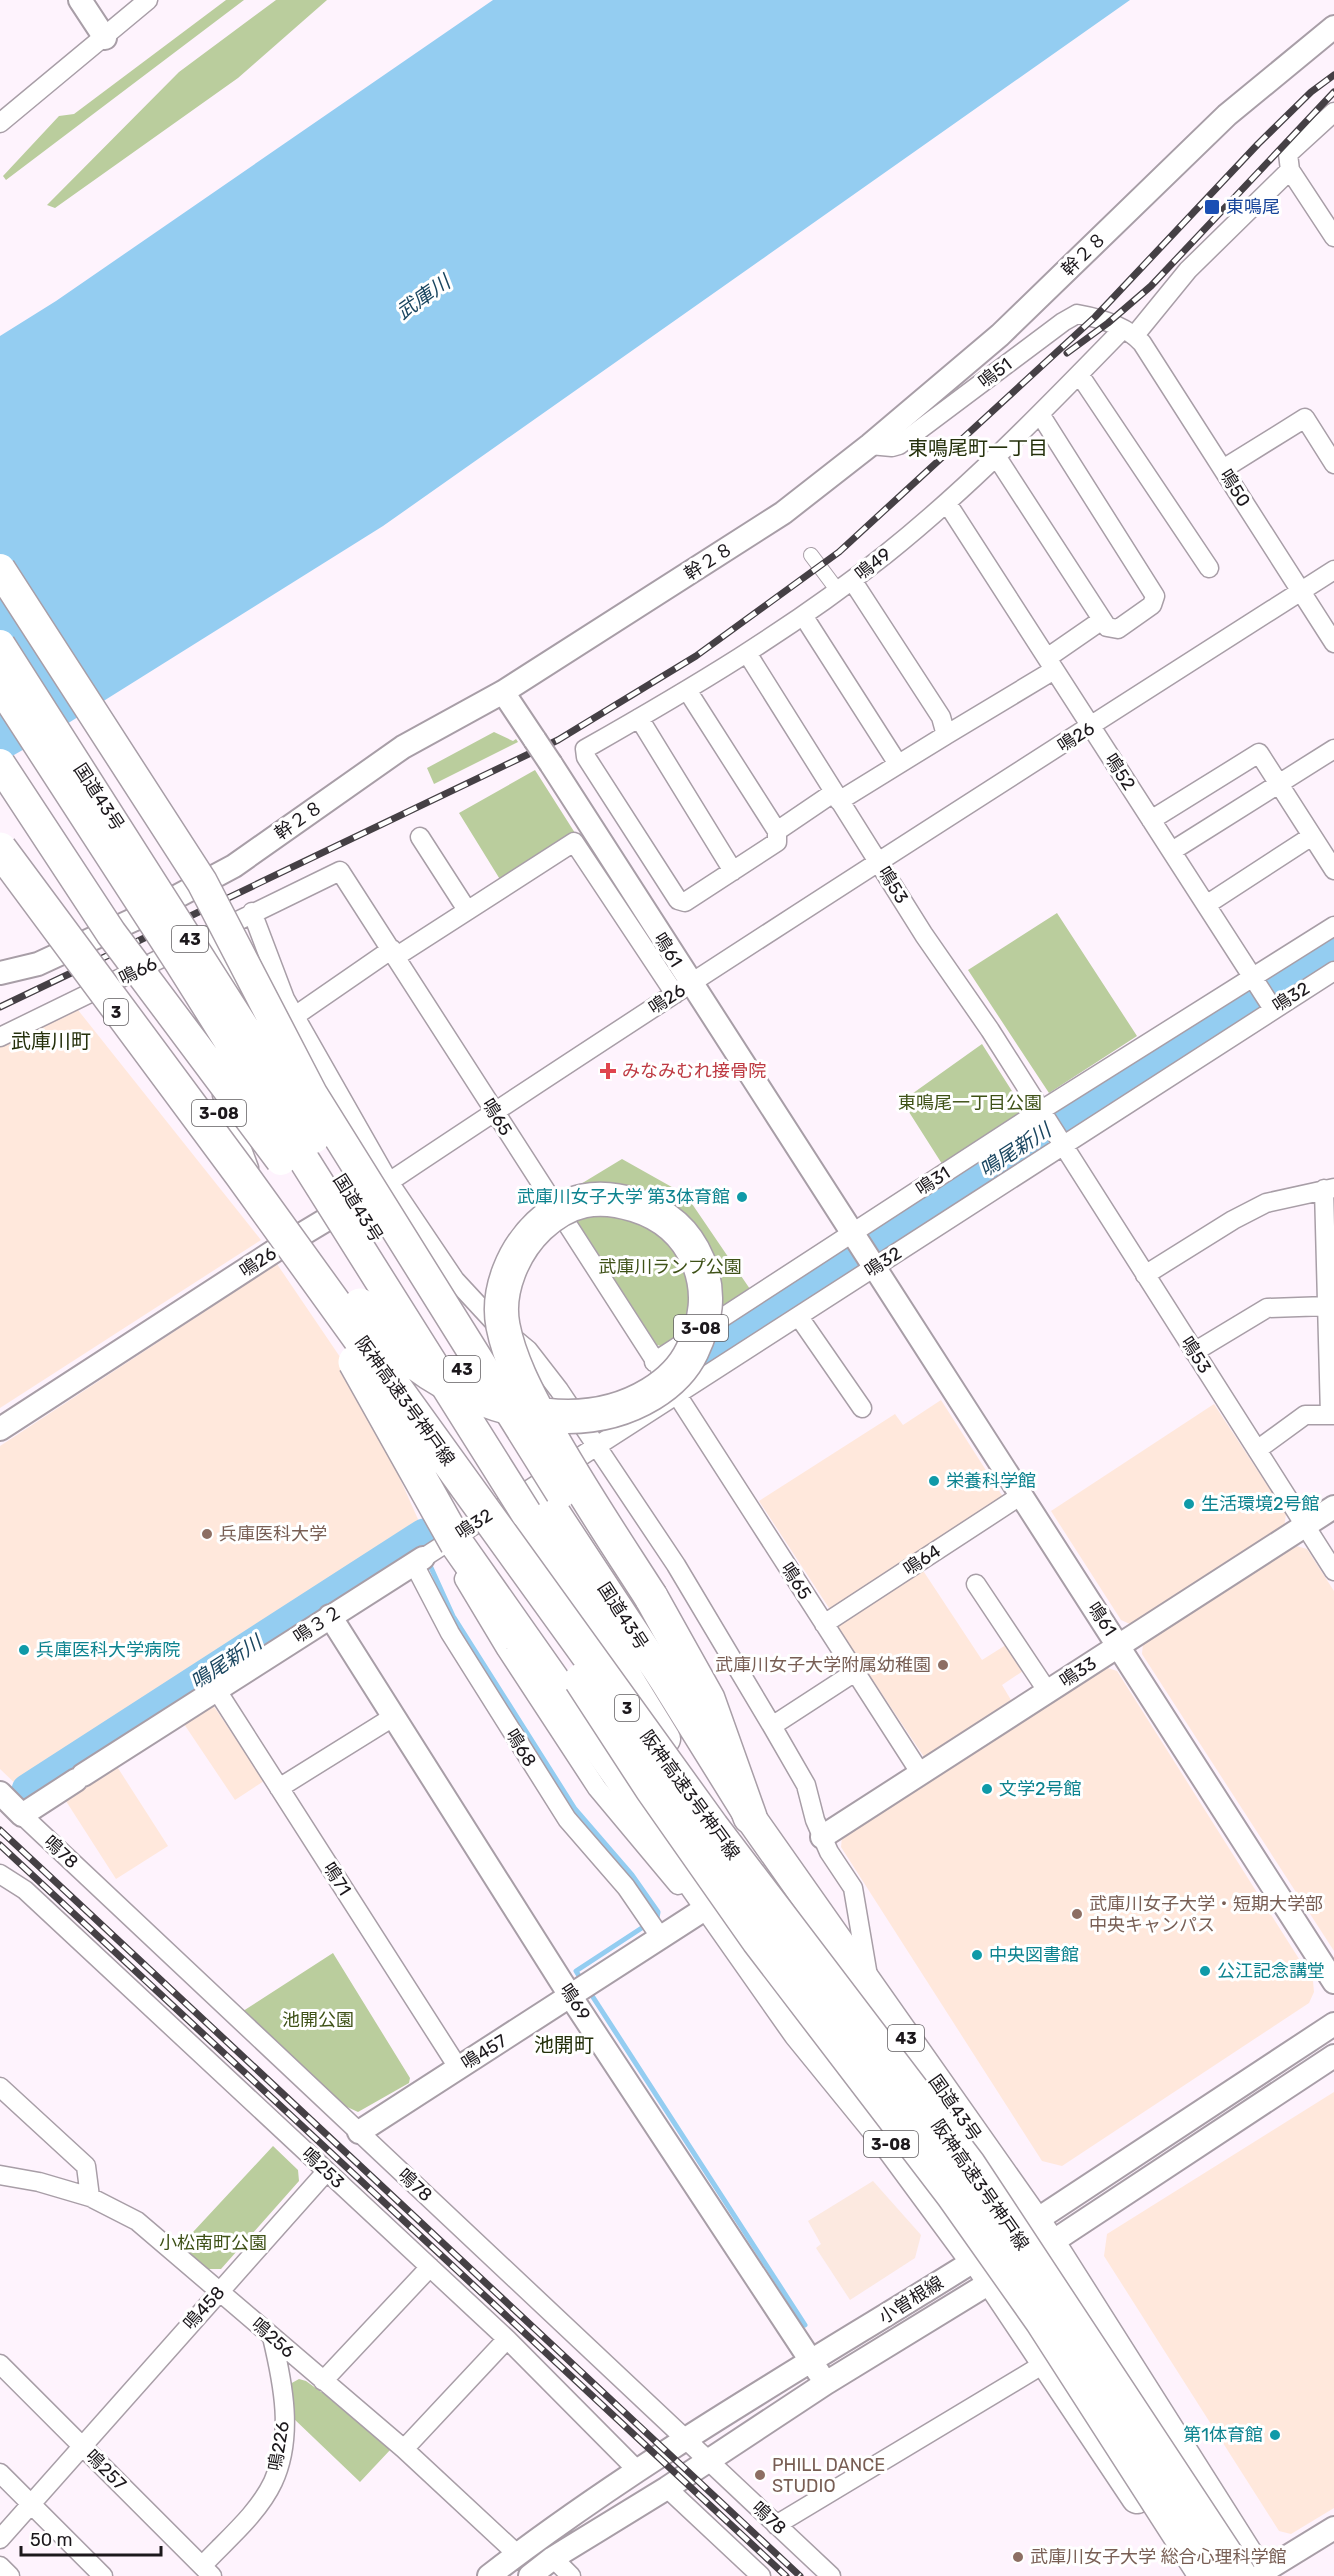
<svg xmlns="http://www.w3.org/2000/svg" width="1334" height="2576" font-family="Rubik,'Noto Sans JP',sans-serif">
	<style>
		.commercial { fill: #fce9e0 }
		.education { fill: #ffe8dc }
		.green { fill: #bacd9d }
		.water { fill: #94cdf1 }
		.lines { fill: none; stroke-linecap: round; stroke-linejoin: round }
		.stream { stroke: #94cdf1; stroke-width: 5 }
		.river { stroke: #94cdf1; stroke-width: 33 }
		.pedestrian-casing { stroke: #a89ea7; stroke-width: 16 }
		.minor-casing { stroke: #a89ea7; stroke-width: 21 }
		.tertiary-casing { stroke: #a89ea7; stroke-width: 26 }
		.trunk-casing { stroke: #a89ea7; stroke-width: 33 }
		.motorway-casing { stroke: #a89ea7; stroke-width: 36 }
		.pedestrian { stroke: #fff; stroke-width: 14 }
		.minor { stroke: #fff; stroke-width: 18 }
		.tertiary { stroke: #fff; stroke-width: 22 }
		.trunk { stroke: #fff; stroke-width: 30 }
		.motorway { stroke: #fff; stroke-width: 33 }
		.rail-casing { stroke: #454045; stroke-width: 7 }
		.rail { stroke: #fff; stroke-width: 4.5; stroke-dasharray: 14; stroke-linecap: butt }
		.tertiary-bridge-casing { stroke: #a89ea7; stroke-width: 26; stroke-linecap: butt }
		.trunk-bridge-casing { stroke: #a89ea7; stroke-width: 33; stroke-linecap: butt }
		.motorway-bridge-casing { stroke: #a89ea7; stroke-width: 36; stroke-linecap: butt }
		.tertiary-bridge { stroke: #fff; stroke-width: 22 }
		.trunk-bridge { stroke: #fff; stroke-width: 30 }
		.motorway-bridge { stroke: #fff; stroke-width: 33 }
		.transit-dot { fill: #1a4fb4; stroke: #fff; stroke-width: 2 }
		.health-dot { fill: #e0444e; stroke: #fff; stroke-width: 2 }
		.culture-dot { fill: #0f9aa8; stroke: #fff; stroke-width: 2 }
		.education-dot { fill: #8d6e63; stroke: #fff; stroke-width: 2 }
		.labels { text-anchor: middle; dominant-baseline: central; stroke-width: 6; stroke-linejoin: round; paint-order: stroke }
		.shield { fill: #fff; stroke: #605d60; stroke-width: 1.5 }
		.shield-label { font-size: 16px; font-weight: bold; fill: #1c181c }
		.transit-label { font-size: 18px; fill: #164399; stroke: #fff; text-anchor: start }
		.street-label { font-size: 18px; fill: #1c181c; stroke: #fff }
		.health-label { font-size: 18px; fill: #be3a42; stroke: #fff; text-anchor: start }
		.park-label { font-size: 18px; fill: #3e5117; stroke: #fff }
		.culture-label { font-size: 18px; fill: #0d838f; stroke: #fff; text-anchor: start }
		.education-label { font-size: 18px; fill: #785e54; stroke: #fff; text-anchor: start }
		.water-label { font-size: 20px; font-style: italic; fill: #1a4660; stroke: #fff }
		.neighbourhood-label { font-size: 20px; fill: #24300b; stroke: #fff }
	</style>
	<rect width="100%" height="100%" fill="#fef3fd"/>
	<!-- commercial -->
	<path class="commercial" d="M873,2181l48,54 -6,23 -65,42 -34,-52 5,-4 -13,-23z"/>
	<!-- education -->
	<path class="education" d="M78,1010l183,230 -261,168v-361z
		M277,1264l80,118 64,144 -14,15 -386,248 -21,-20v-323z
		M941,1400l64,100 -174,111 -72,-110 136,-87 8,11z
		M1214,1404l72,110 -2,14 -152,97 -11,-5 -70,-109z
		M1293,1545l14,4 27,42v360l-192,-297 1,-11z
		M922,1569l60,91 27,-17 17,26 -24,16 9,15 -87,57 -86,-129 2,-8z
		M1105,1667l12,4 196,310 1,11 -5,11 -247,163 -20,-5 -201,-314 1,-10z
		M213,1705l51,76 -29,19 -51,-76z
		M116,1765l52,81 -52,33 -52,-81z
		M1334,2092v416l-43,26 -12,-3 -175,-275 3,-22z"/>
	<!-- green -->
	<path class="green" d="M226,0h18l-238,180 -3,-4 56,-60 15,-2z
		M276,0h51l-89,78 -183,130 -8,-3 132,-133z
		M494,732l19,9 3,-2 2,3 -84,42 -7,-16z
		M535,770l40,63 -74,48 -42,-68z
		M1057,913l80,123 -88,57 -81,-123z
		M982,1044l42,66 -2,7 -78,50 -42,-66z
		M622,1159l64,36 66,97 -88,55 -7,-2 -96,-149z
		M333,1953l77,125 -1,5 -51,29 -26,-12 -92,-87z
		M273,2146l25,24 1,11 -78,88h-14l-27,-23z
		M299,2379l7,2 46,33 39,35 -31,33 -68,-65 -2,-33z"/>
	<!-- water -->
	<path class="water" d="M493,0h637l-747,526 -329,206 -54,31v-427l56,-35z"/>
	<g class="lines">
		<!-- stream -->
		<path class="stream" d="M418,1539l6,13
			M428,1561l25,55 122,193 57,66 26,37 -1,6 -81,53 6,10
			M589,1991l216,334"/>
		<!-- river -->
		<path class="river" d="M696,1355l638,-410
			M28,1790l396,-255"/>
		<defs>
			<path id="pedestrian" d="M811,555l27,36"/>
			<path id="minor" d="M0,123l148,-123
				M1290,170l44,67
				M1135,335l53,-65 102,-100 -2,-16 46,-42
				M1079,374l130,194
				M870,445l22,2 7,-2 164,-123 14,-8c23,4 49,12 65,29l192,300
				M996,456l111,171 11,2 34,-24 3,-9 -115,-182
				M1223,469l82,-51 29,46
				M947,503l326,506
				M804,617l94,147
				M747,653l177,282 66,95 344,541
				M1047,658l55,-38
				M687,690l90,141
				M639,718l94,153
				M946,735l108,-65
				M833,793l-56,38v11l-92,60 -7,-2 -92,-143 -1,-8c104,-59 207,-120 301,-195 85,-68 161,-147 237,-225
				M839,801l107,-66 -5,-18 -89,-137
				M1151,820l108,-67 75,117
				M420,837l47,73
				M1172,851l162,-102
				M1206,905l106,-69
				M252,912l33,87 104,183 66,98 38,41 35,29 31,40 117,175 96,161 34,59 9,35 14,32 24,36 15,88
				M210,935l31,52
				M397,956l177,-114 101,152
				M295,1016l97,-67
				M0,1037l340,-166 581,903
				M222,1095l27,73
				M389,1182c312,-208 629,-410 945,-612
				M1324,1189l6,226
				M1145,1275l88,-55 33,-17 68,-15
				M799,1317l63,91
				M1194,1352l73,-44 60,-2
				M654,1362l386,-251 294,-185
				M1257,1450l48,-35h29
				M423,1558l911,-587
				M414,1564l36,69 117,186 59,68 35,51
				M464,1579l42,70 91,139 81,97
				M976,1584l72,108
				M824,1624l196,-128
				M216,1689l243,380
				M772,1726l83,-54
				M279,1788l114,-71
				M22,1815l809,761
				M0,1874l25,16 482,449 131,132
				M0,2087l86,79 4,31
				M0,2175l39,7 51,15 47,24 267,228 113,105
				M0,2364l212,212
				M323,2381l107,-114
				M404,2449l103,-110
				M0,2473l103,103
				M667,2488l94,88
				M776,2525l271,-163
				M0,2539l326,-367
				M553,2558l18,18
				M0,2566l10,10
				M202,2566c24,-26 56,-52 71,-84 21,-45 10,-99 -1,-145"/>
			<path id="tertiary" d="M80,0l25,38
				M503,692l32,48
				M551,764l783,1218
				M0,973l38,-9 95,-44 101,-54 169,-119 100,-55 280,-179 87,-68 130,-110 227,-220 107,-88
				M0,1429l279,-181 110,-66
				M330,1616l241,381 248,376
				M83,1775l340,-217
				M0,1793l22,22 54,-35
				M822,1837l512,-330
				M359,2132l341,-220
				M1023,2229l311,-205
				M1037,2252l297,-196
				M489,2576c157,-121 332,-219 499,-324
				M530,2576l23,-18 114,-70 159,-105 178,-109
				M1256,2576l78,-48"/>
			<path id="trunk" d="M547,1501l119,181 84,135 300,426 211,333
				M526,1513l139,226
				M964,2239l173,259"/>
			<path id="motorway" d="M457,1544l343,488 92,113 84,114
				M651,1597l57,102 42,118"/>
		</defs>
		<!-- pedestrian casing -->
		<use href="#pedestrian" class="pedestrian-casing"/>
		<!-- minor casing -->
		<use href="#minor" class="minor-casing"/>
		<!-- tertiary casing -->
		<use href="#tertiary" class="tertiary-casing"/>
		<!-- trunk casing -->
		<use href="#trunk" class="trunk-casing"/>
		<!-- motorway casing -->
		<use href="#motorway" class="motorway-casing"/>
		<!-- pedestrian -->
		<use href="#pedestrian" class="pedestrian"/>
		<!-- minor -->
		<use href="#minor" class="minor"/>
		<!-- tertiary -->
		<use href="#tertiary" class="tertiary"/>
		<!-- trunk -->
		<use href="#trunk" class="trunk"/>
		<!-- motorway -->
		<use href="#motorway" class="motorway"/>
		<defs>
			<path id="rail" d="M1067,353l41,-30 43,-37 183,-194
				M0,1007l558,-267 138,-84 143,-104 256,-235 163,-173 53,-52 23,-17
				M0,1830l800,746
				M0,1845l786,731"/>
		</defs>
		<!-- rail casing -->
		<use href="#rail" class="rail-casing"/>
		<!-- rail -->
		<use href="#rail" class="rail"/>
		<defs>
			<path id="tertiary-bridge" d="M535,740l16,24"/>
			<path id="trunk-bridge" d="M0,569l202,313 110,212 249,399
				M0,645l314,493
				M0,685l179,276 347,552
				M0,764l111,169 170,227"/>
			<path id="motorway-bridge" d="M0,849l241,325 471,653 257,338 271,411
				M360,1305c23,28 48,57 81,75 65,35 144,54 210,14 18,-11 32,-24 41,-43 14,-30 19,-58 6,-90 -12,-29 -34,-47 -63,-56 -38,-12 -67,-6 -96,21 -25,24 -43,64 -36,100 7,36 26,70 43,102 32,58 69,113 105,169
				M355,1362l102,182
				M581,1680l71,109 106,151 195,255 89,126 164,255"/>
		</defs>
		<!-- tertiary-bridge casing -->
		<use href="#tertiary-bridge" class="tertiary-bridge-casing"/>
		<!-- trunk-bridge casing -->
		<use href="#trunk-bridge" class="trunk-bridge-casing"/>
		<!-- motorway-bridge casing -->
		<use href="#motorway-bridge" class="motorway-bridge-casing"/>
		<!-- tertiary-bridge -->
		<use href="#tertiary-bridge" class="tertiary-bridge"/>
		<!-- trunk-bridge -->
		<use href="#trunk-bridge" class="trunk-bridge"/>
		<!-- motorway-bridge -->
		<use href="#motorway-bridge" class="motorway-bridge"/>
	</g>
	<!-- markers -->
	<rect class="transit-dot" x="1204" y="199" width="16" height="16" rx="3"/>
	<path class="health-dot" d="M605 1062h6v6h6v6h-6v6h-6v-6h-6v-6h6z"/>
	<g class="culture-dot">
		<circle cx="742" cy="1197" r="6"/>
		<circle cx="934" cy="1481" r="6"/>
		<circle cx="1189" cy="1504" r="6"/>
		<circle cx="24" cy="1650" r="6"/>
		<circle cx="987" cy="1789" r="6"/>
		<circle cx="977" cy="1955" r="6"/>
		<circle cx="1205" cy="1971" r="6"/>
		<circle cx="1275" cy="2435" r="6"/>
	</g>
	<g class="education-dot">
		<circle cx="207" cy="1534" r="6"/>
		<circle cx="943" cy="1665" r="6"/>
		<circle cx="1077" cy="1914" r="6"/>
		<circle cx="760" cy="2475" r="6"/>
		<circle cx="1018" cy="2557" r="6"/>
	</g>
	<g class="labels">
		<!-- shield labels -->
		<g class="shield">
			<rect x="172" y="926" width="36" height="26" rx="4.5"/>
			<rect x="104" y="999" width="24" height="26" rx="4.5"/>
			<rect x="192" y="1100" width="54" height="26" rx="4.5"/>
			<rect x="674" y="1315" width="54" height="26" rx="4.5"/>
			<rect x="444" y="1356" width="36" height="26" rx="4.5"/>
			<rect x="615" y="1695" width="24" height="26" rx="4.5"/>
			<rect x="888" y="2025" width="36" height="26" rx="4.5"/>
			<rect x="864" y="2131" width="54" height="26" rx="4.5"/>
		</g>
		<g class="shield-label">
			<text x="190" y="939">43</text>
			<text x="116" y="1012">3</text>
			<text x="219" y="1113">3-08</text>
			<text x="701" y="1328">3-08</text>
			<text x="462" y="1369">43</text>
			<text x="627" y="1708">3</text>
			<text x="906" y="2038">43</text>
			<text x="891" y="2144">3-08</text>
		</g>
		<!-- transit labels -->
		<g class="transit-label">
			<text x="1226" y="207">東鳴尾</text>
		</g>
		<!-- street labels -->
		<g class="street-label">
			<text transform="translate(1084 254) rotate(-44)">幹２８</text>
			<text transform="translate(995 373) rotate(-37)">鳴51</text>
			<text transform="translate(1235 488) rotate(58)">鳴50</text>
			<text transform="translate(709 561) rotate(-33)">幹２８</text>
			<text transform="translate(873 564) rotate(-38)">鳴49</text>
			<text transform="translate(1076 737) rotate(-32)">鳴26</text>
			<text transform="translate(1120 772) rotate(57)">鳴52</text>
			<text transform="translate(99 797) rotate(57)">国道43号</text>
			<text transform="translate(299 820) rotate(-35)">幹２８</text>
			<text transform="translate(893 885) rotate(58)">鳴53</text>
			<text transform="translate(668 950) rotate(58)">鳴61</text>
			<text transform="translate(138 971) rotate(-26)">鳴66</text>
			<text transform="translate(1291 997) rotate(-32)">鳴32</text>
			<text transform="translate(667 999) rotate(-33)">鳴26</text>
			<text transform="translate(497 1117) rotate(58)">鳴65</text>
			<text transform="translate(933 1181) rotate(-33)">鳴31</text>
			<text transform="translate(358 1208) rotate(58)">国道43号</text>
			<text transform="translate(258 1262) rotate(-33)">鳴26</text>
			<text transform="translate(883 1262) rotate(-33)">鳴32</text>
			<text transform="translate(1196 1355) rotate(57)">鳴53</text>
			<text transform="translate(405 1401) rotate(54)">阪神高速3号神戸線</text>
			<text transform="translate(474 1524) rotate(-33)">鳴32</text>
			<text transform="translate(922 1560) rotate(-33)">鳴64</text>
			<text transform="translate(796 1581) rotate(57)">鳴65</text>
			<text transform="translate(623 1616) rotate(57)">国道43号</text>
			<text transform="translate(1102 1619) rotate(56)">鳴61</text>
			<text transform="translate(318 1624) rotate(-33)">鳴３２</text>
			<text transform="translate(1078 1672) rotate(-33)">鳴33</text>
			<text transform="translate(521 1748) rotate(58)">鳴68</text>
			<text transform="translate(690 1795) rotate(54)">阪神高速3号神戸線</text>
			<text transform="translate(61 1852) rotate(43)">鳴78</text>
			<text transform="translate(337 1879) rotate(57)">鳴71</text>
			<text transform="translate(575 2002) rotate(57)">鳴69</text>
			<text transform="translate(484 2052) rotate(-32)">鳴457</text>
			<text transform="translate(955 2108) rotate(55)">国道43号</text>
			<text transform="translate(323 2168) rotate(43)">鳴253</text>
			<text transform="translate(415 2185) rotate(43)">鳴78</text>
			<text transform="translate(980 2185) rotate(55)">阪神高速3号神戸線</text>
			<text transform="translate(911 2300) rotate(-32)">小曽根線</text>
			<text transform="translate(204 2308) rotate(-48)">鳴458</text>
			<text transform="translate(273 2338) rotate(41)">鳴256</text>
			<text transform="translate(279 2446) rotate(-80)">鳴226</text>
			<text transform="translate(106 2470) rotate(45)">鳴257</text>
			<text transform="translate(769 2518) rotate(43)">鳴78</text>
		</g>
		<!-- health labels -->
		<g class="health-label">
			<text x="622" y="1071">みなみむれ接骨院</text>
		</g>
		<!-- park labels -->
		<g class="park-label">
			<text x="970" y="1103">東鳴尾一丁目公園</text>
			<text x="670" y="1267">武庫川ランプ公園</text>
			<text x="318" y="2020">池開公園</text>
			<text x="213" y="2243">小松南町公園</text>
		</g>
		<!-- culture labels -->
		<g class="culture-label">
			<text x="730" y="1197" text-anchor="end">武庫川女子大学 第3体育館</text>
			<text x="946" y="1481">栄養科学館</text>
			<text x="1201" y="1504">生活環境2号館</text>
			<text x="36" y="1650">兵庫医科大学病院</text>
			<text x="999" y="1789">文学2号館</text>
			<text x="989" y="1955">中央図書館</text>
			<text x="1217" y="1971">公江記念講堂</text>
			<text x="1263" y="2435" text-anchor="end">第1体育館</text>
		</g>
		<!-- education labels -->
		<g class="education-label">
			<text x="219" y="1534">兵庫医科大学</text>
			<text x="931" y="1665" text-anchor="end">武庫川女子大学附属幼稚園</text>
			<text x="1089" y="1904">武庫川女子大学・短期大学部<tspan x="1089" dy="21">中央キャンパス</tspan></text>
			<text x="772" y="2465">PHILL DANCE<tspan x="772" dy="21">STUDIO</tspan></text>
			<text x="1030" y="2557">武庫川女子大学 総合心理科学館</text>
		</g>
		<!-- water labels -->
		<g class="water-label">
			<text transform="translate(423 297) rotate(-35)">武庫川</text>
			<text transform="translate(1015 1150) rotate(-33)">鳴尾新川</text>
			<text transform="translate(226 1662) rotate(-33)">鳴尾新川</text>
		</g>
		<!-- neighbourhood labels -->
		<g class="neighbourhood-label">
			<text x="978" y="448">東鳴尾町一丁目</text>
			<text x="51" y="1041">武庫川町</text>
			<text x="564" y="2045">池開町</text>
		</g>
	</g>
	<!-- scale -->
	<path d="M21 2546v9h140v-9" fill="none" stroke="#1c181c" stroke-width="3"/>
	<text x="30" y="2546" font-size="18" fill="#1c181c" stroke="#ffffff" stroke-width="4.5" paint-order="stroke">50 m</text>
</svg>
